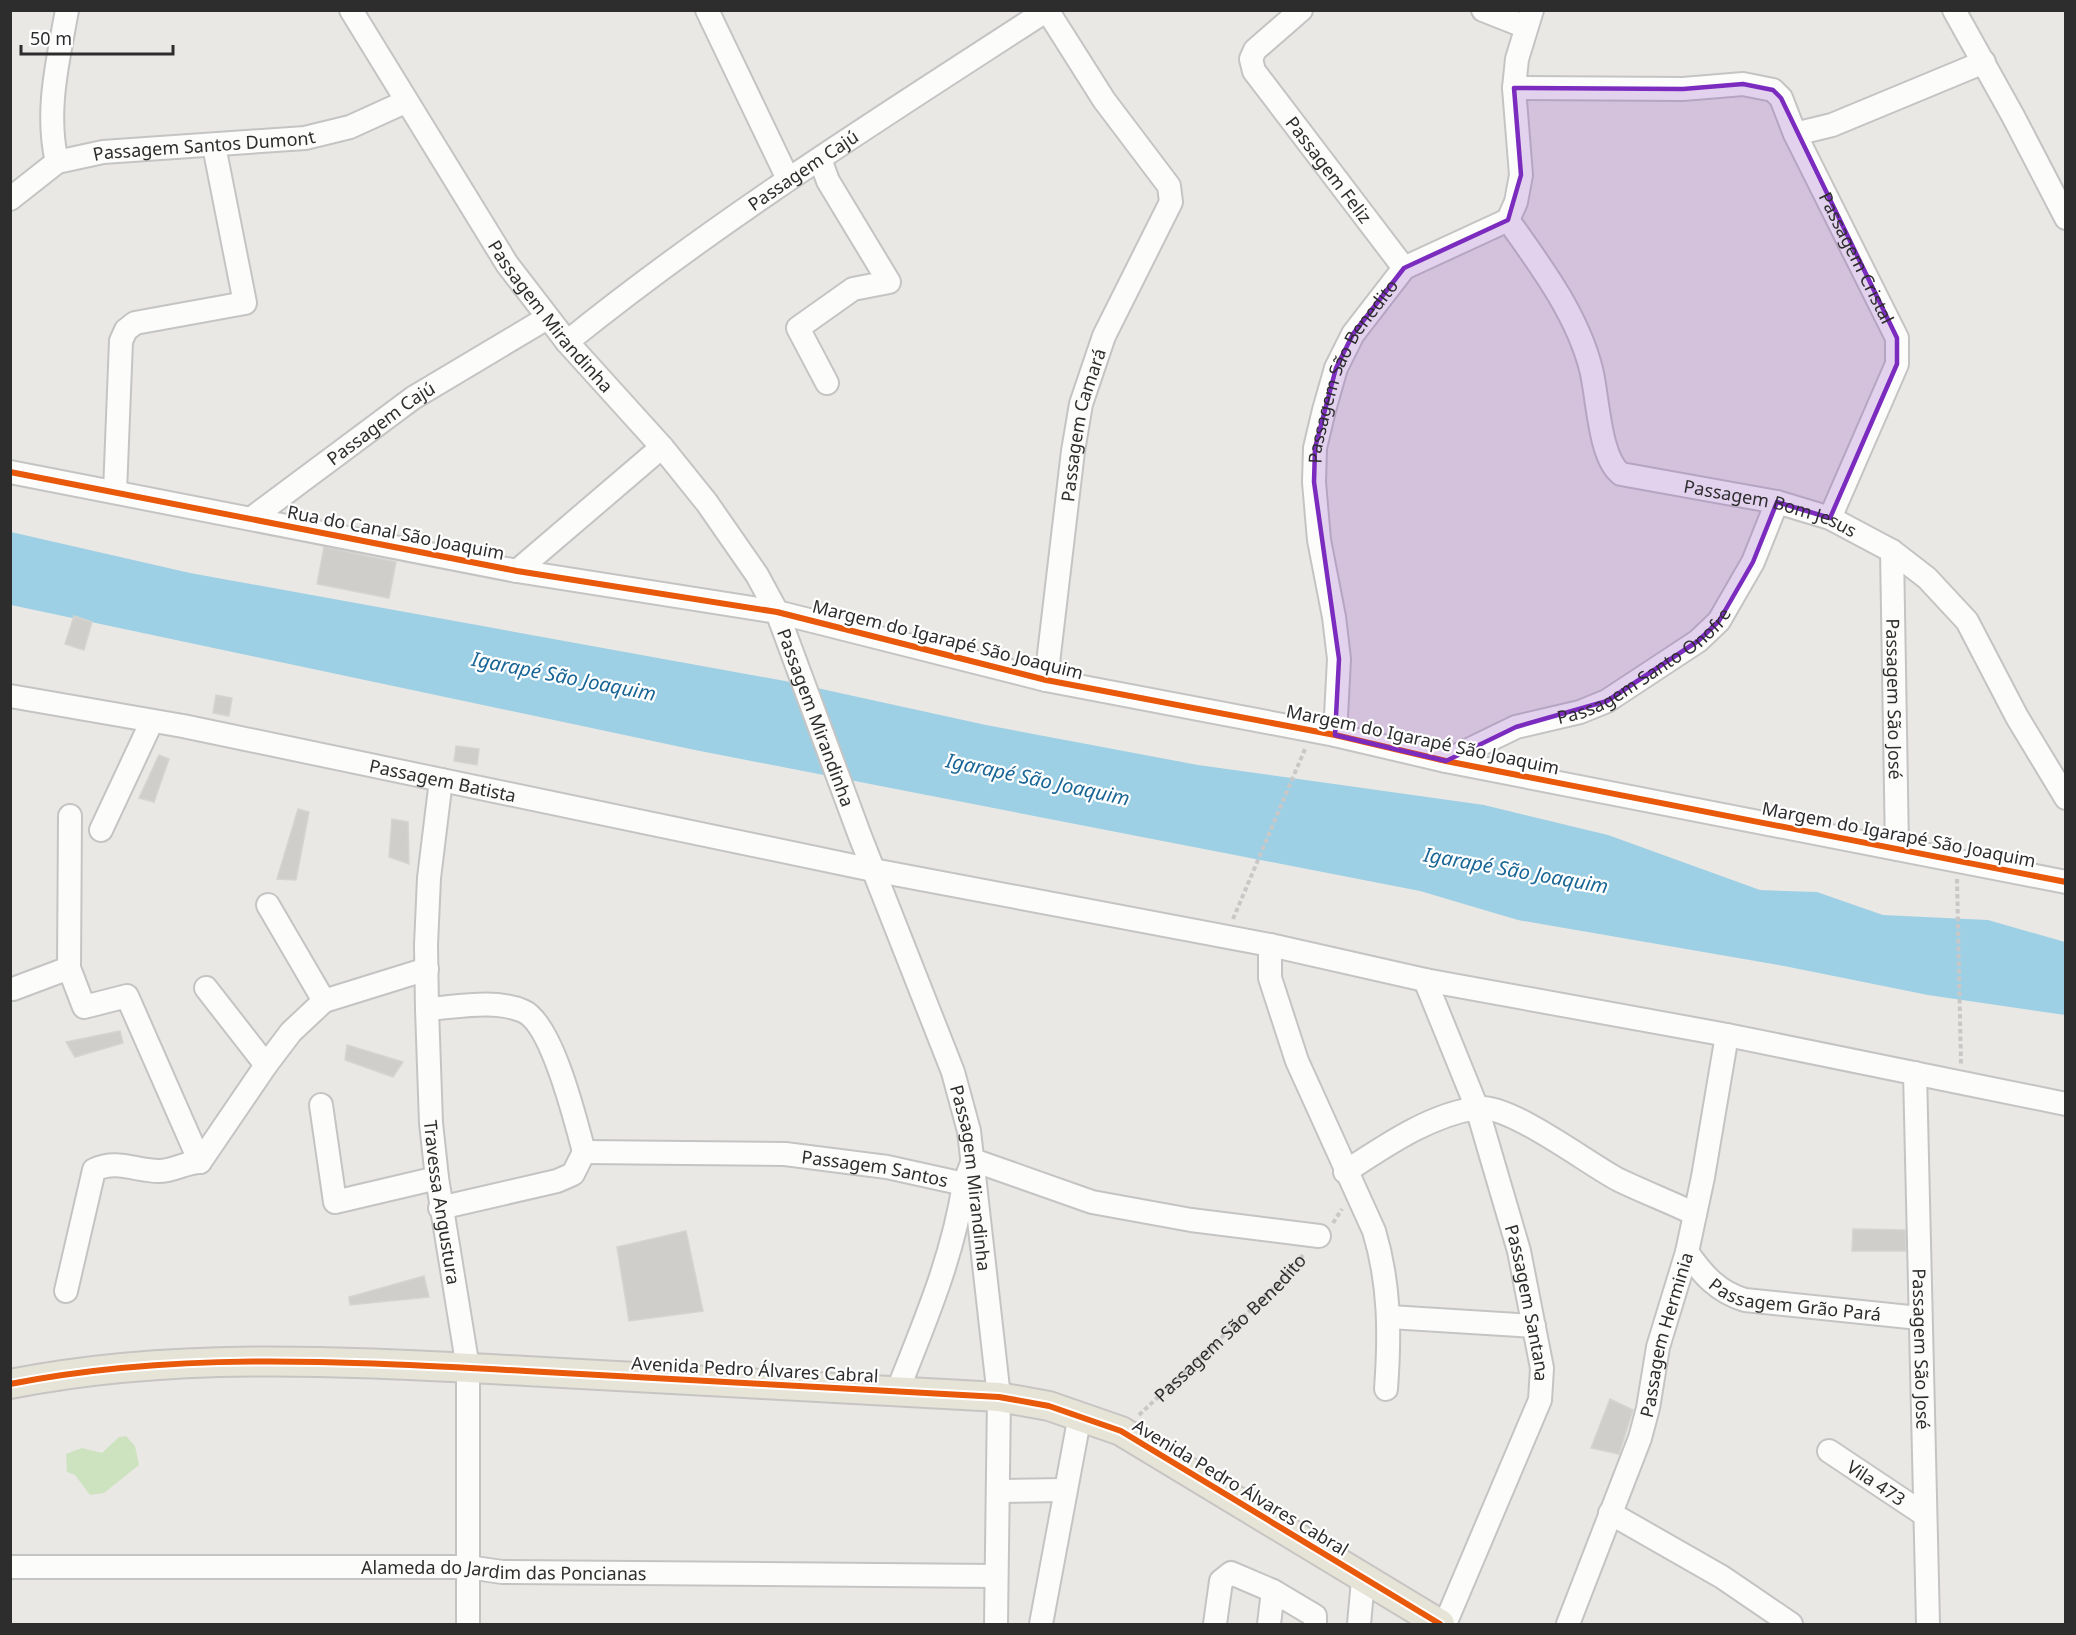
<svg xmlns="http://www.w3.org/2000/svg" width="2076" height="1635" font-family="'Noto Sans',sans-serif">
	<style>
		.green { fill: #cde3c0 }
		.water { fill: #9ed0e5 }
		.building { fill: #cfceca; stroke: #d5d4d0; stroke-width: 1.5 }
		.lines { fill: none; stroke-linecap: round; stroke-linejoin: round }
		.minor-casing { stroke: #c4c4c4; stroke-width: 26 }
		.major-casing { stroke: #c6c5c3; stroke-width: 32 }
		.path { stroke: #c8c8c8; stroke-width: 4; stroke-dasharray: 4.5 3; stroke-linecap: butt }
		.minor { stroke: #fcfcfb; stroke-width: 22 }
		.major { stroke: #e6e3d7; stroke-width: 28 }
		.cycleway-casing { stroke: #fff; stroke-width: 10 }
		.cycleway { stroke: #e8590c; stroke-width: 6 }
		.marked { fill: #7b2cbf; fill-opacity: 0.2; stroke: #7b2cbf; stroke-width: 4.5; stroke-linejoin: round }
		.labels { text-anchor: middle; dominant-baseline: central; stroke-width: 4.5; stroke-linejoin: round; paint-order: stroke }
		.street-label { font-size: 18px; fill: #2d2d2d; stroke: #fff }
		.water-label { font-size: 20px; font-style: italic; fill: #196696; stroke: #fff }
	</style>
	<rect width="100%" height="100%" fill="#eae8e4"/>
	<!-- green -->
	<path class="green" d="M126,1436l9,10 4,19 -35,28 -14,2 -15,-20 -8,-3 -1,-18 16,-6 20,5 17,-16z"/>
	<!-- water -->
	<path class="water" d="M11,532l179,41 595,108 201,44 212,40 286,40 124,30 152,55 57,2 66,23 105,5 77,22v73l-137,-20 -144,-29 -266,-46 -98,-29 -725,-141 -684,-145z"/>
	<!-- building -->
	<path class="building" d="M324,547l72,15 -7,36 -72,-14z
		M74,616l18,6 -8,28 -19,-6z
		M216,695l16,3 -3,18 -16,-3z
		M456,746l23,3 -2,16 -23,-4z
		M159,755l10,4 -15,43 -15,-4z
		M298,809l11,3 -13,68 -19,-1z
		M392,819l16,3 1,42 -20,-7z
		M120,1031l3,12 -48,14 -9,-15z
		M347,1045l56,17 -10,15 -48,-17z
		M1853,1229l52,1 1,21h-54z
		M686,1231l17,80 -74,10 -12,-74z
		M424,1276l5,21 -79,8 -1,-8z
		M1610,1399l23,11 -14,44 -28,-6z"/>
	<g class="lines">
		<defs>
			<g id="minor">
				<path id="s2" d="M351,10l156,254 60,78 95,105 45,56 50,72 20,37 83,224 93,236 16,59 30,266 -3,227"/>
				<path d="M707,10l81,169"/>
				<path id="s3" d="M1301,10l-46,40 -4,9 3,12 150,197"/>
				<path d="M1483,10l43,17"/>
				<path d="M1954,10l59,106 53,102"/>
				<path id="s4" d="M1514,88l169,1 60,-5 30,6 8,8 14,36 102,204v26l-67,154"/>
				<path d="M1795,134l37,-9 152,-63"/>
				<path d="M820,159l8,22 61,101 -36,7 -55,39 29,55"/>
				<path d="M57,162c-12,-51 1,-101 10,-152"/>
				<path id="s5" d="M10,199l47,-37 46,-10 202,-14 45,-11 55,-25"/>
				<path id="s6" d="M1508,220c32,45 69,94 83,149 7,27 8,89 30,105l156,28 53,16 62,33 35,27 40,43 50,96 49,81"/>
				<path id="s7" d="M567,342c152,-123 317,-226 480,-332"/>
				<path d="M10,472l507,99 260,41 269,68 289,55 111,26 620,121"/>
				<path d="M115,492l6,-151 5,-11 9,-7 110,-20 -31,-157"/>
				<path id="s8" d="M252,518l161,-120 134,-80"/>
				<path id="s9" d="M1892,551l5,298"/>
				<path d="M517,571l145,-124"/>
				<path id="s10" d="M1046,680l27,-229 8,-47 23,-68 67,-134 -2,-16 -65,-86 -57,-90"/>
				<path id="s11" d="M10,696l173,30 690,144 397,75 155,35 302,55 339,69"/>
				<path id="s12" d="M1335,735l4,-76 -5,-42 -15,-77 -5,-58 1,-34 9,-38 12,-42 17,-34 51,-66 104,-48 8,-18 5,-27 -7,-87 3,-29 15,-49"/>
				<path id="s13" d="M1446,761l70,-34 64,-15 27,-11 91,-60 21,-20 34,-59 24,-60"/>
				<path id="s14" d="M441,780l-12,98 -3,67 1,64 4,114 6,55 31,190v256"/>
				<path d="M101,830l51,-109"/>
				<path d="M268,905l56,96"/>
				<path d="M1270,945v33l27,83 77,170c16,53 16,104 12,158"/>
				<path d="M69,968l15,39 43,-11 73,166"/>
				<path id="s15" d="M1425,980l52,128 42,143 23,117 -2,32 -95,224"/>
				<path d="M206,988l60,77"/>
				<path d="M13,989l56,-21 1,-152"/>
				<path d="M427,1009c30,-2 68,-10 96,2 29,12 53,111 61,141l-11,22 -16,7 -117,27"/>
				<path id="s16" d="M1915,1073l13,551"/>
				<path d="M321,1105l14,97 102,-24"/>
				<path id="s17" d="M584,1152l201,2 102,13 77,17 9,-24 119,42 99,18 128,16"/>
				<path d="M1345,1172c40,-26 84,-57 132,-64 32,-5 111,56 142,72 25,12 51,22 76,34"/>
				<path id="s18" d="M1687,1252c16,23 31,40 58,48l174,18"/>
				<path d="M66,1291l28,-121c23,-11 42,1 65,1 15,0 27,-9 41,-9l66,-97 25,-33 33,-31 103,-32"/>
				<path d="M1390,1317l144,9"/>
				<path d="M897,1392c27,-68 56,-135 67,-208"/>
				<path id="s19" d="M1829,1451l96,64"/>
				<path d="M998,1491l67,-1"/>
				<path d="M1610,1513l112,64 69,47"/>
				<path id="s20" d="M10,1567h458l34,5 494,4"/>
				<path d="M1041,1624l39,-209"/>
				<path d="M1215,1624l6,-43 10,-8 42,18"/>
				<path d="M1269,1624l4,-33 42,25v8"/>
				<path d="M1359,1624l4,-44"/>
				<path id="s21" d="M1568,1624l72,-186 8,-30 10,-61 29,-95 16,-75 24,-142"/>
			</g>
			<path id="major" d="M10,1384c171,-34 344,-22 516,-13 158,9 315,17 473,26l50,9 72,25 319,193"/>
		</defs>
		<!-- minor casing -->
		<use href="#minor" class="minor-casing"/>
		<!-- major casing -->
		<use href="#major" class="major-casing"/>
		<!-- path -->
		<g class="path">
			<path d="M1957,879l4,185"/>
			<path d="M1233,919l72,-170"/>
			<path d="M1333,1223l9,-14"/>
			<path id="s1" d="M1139,1415l137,-129 27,-31"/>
		</g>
		<!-- minor -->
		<use href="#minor" class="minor"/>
		<!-- major -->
		<use href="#major" class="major"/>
		<defs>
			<path id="cycleway" d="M10,472l507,99 260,41 269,68 289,55 111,26 620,121
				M10,1384c171,-34 344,-22 516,-13 158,9 315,17 473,26l50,9 72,25 319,193"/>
		</defs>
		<!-- cycleway casing -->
		<use href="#cycleway" class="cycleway-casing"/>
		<!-- cycleway -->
		<use href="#cycleway" class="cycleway"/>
	</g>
	<!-- marked area -->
	<path class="marked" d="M1743,84l30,6 8,8 116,240v26l-67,154 -53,-16 -24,60 -34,59 -21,20 -91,60 -91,26 -70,34 -111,-26 4,-76 -25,-177 1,-34 21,-80 17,-34 51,-66 104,-48 13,-45 -7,-87 169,1z"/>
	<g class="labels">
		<!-- street labels -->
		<g class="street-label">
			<text stroke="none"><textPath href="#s5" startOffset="208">Passagem Santos Dumont</textPath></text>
			<text stroke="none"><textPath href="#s7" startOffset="292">Passagem Cajú</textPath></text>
			<text stroke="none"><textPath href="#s3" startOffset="207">Passagem Feliz</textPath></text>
			<text stroke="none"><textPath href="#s4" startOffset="448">Passagem Cristal</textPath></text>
			<text stroke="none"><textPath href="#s2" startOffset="366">Passagem Mirandinha</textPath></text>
			<text stroke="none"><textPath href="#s12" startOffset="375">Passagem São Benedito</textPath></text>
			<text stroke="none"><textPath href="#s8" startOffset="160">Passagem Cajú</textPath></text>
			<text stroke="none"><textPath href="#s10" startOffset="258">Passagem Camará</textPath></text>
			<text stroke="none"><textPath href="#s6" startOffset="436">Passagem Bom Jesus</textPath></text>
			<text transform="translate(396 532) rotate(11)">Rua do Canal São Joaquim</text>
			<text transform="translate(948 639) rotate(14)">Margem do Igarapé São Joaquim</text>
			<text stroke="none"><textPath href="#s13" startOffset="222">Passagem Santo Onofre</textPath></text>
			<text stroke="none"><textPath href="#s9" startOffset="148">Passagem São José</textPath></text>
			<text stroke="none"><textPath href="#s2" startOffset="852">Passagem Mirandinha</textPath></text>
			<text transform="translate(1423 739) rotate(12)">Margem do Igarapé São Joaquim</text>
			<text stroke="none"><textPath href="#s11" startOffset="441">Passagem Batista</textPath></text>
			<text transform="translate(1899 834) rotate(11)">Margem do Igarapé São Joaquim</text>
			<text stroke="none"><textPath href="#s17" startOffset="292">Passagem Santos</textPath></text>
			<text stroke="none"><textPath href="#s2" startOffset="1340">Passagem Mirandinha</textPath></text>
			<text stroke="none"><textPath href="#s14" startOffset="424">Travessa Angustura</textPath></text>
			<text stroke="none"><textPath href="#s18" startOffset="126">Passagem Grão Pará</textPath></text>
			<text stroke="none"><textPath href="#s15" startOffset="340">Passagem Santana</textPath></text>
			<text stroke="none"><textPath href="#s1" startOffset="126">Passagem São Benedito</textPath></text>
			<text stroke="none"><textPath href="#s21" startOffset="306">Passagem Herminia</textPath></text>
			<text stroke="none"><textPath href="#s16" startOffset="276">Passagem São José</textPath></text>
			<text transform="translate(755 1369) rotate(3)">Avenida Pedro Álvares Cabral</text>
			<text stroke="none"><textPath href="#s19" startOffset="57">Vila 473</textPath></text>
			<text transform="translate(1241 1487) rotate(31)">Avenida Pedro Álvares Cabral</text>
			<text stroke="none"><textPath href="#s20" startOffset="494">Alameda do Jardim das Poncianas</textPath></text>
		</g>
		<!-- water labels -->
		<g class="water-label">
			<text transform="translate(564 676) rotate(11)">Igarapé São Joaquim</text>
			<text transform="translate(1038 779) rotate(12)">Igarapé São Joaquim</text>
			<text transform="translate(1516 870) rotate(10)">Igarapé São Joaquim</text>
		</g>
	</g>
	<!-- border -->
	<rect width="2076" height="1635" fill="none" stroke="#2d2d2d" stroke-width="24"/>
	<!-- scale -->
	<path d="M21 45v9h152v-9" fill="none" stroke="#2d2d2d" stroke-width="3"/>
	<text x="30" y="45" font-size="18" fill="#2d2d2d" stroke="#ffffff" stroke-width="4.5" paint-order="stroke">50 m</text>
</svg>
